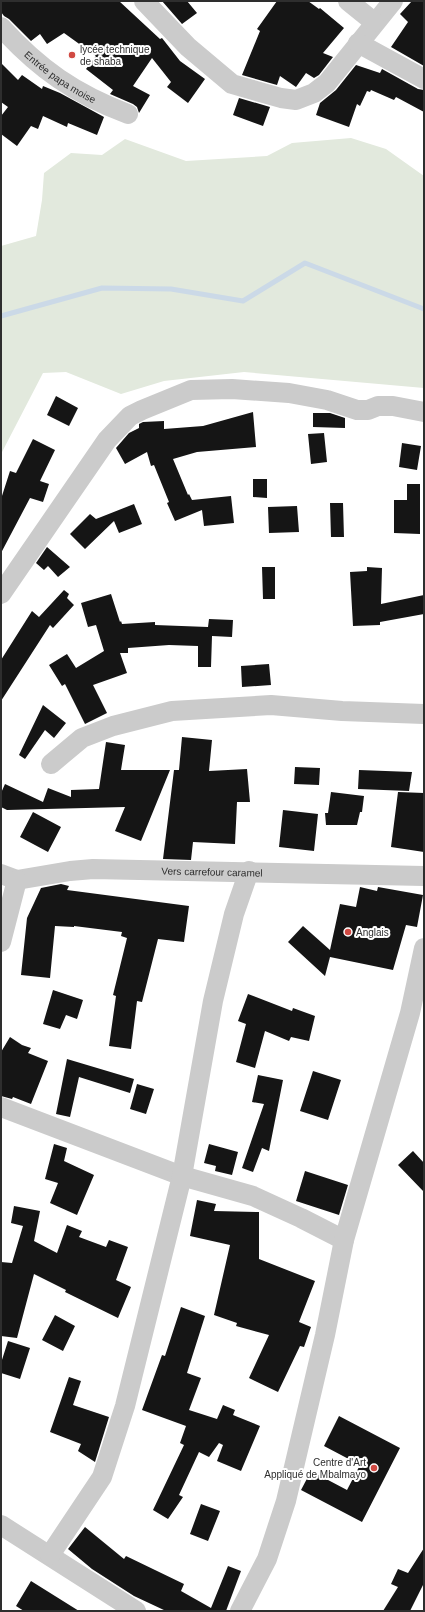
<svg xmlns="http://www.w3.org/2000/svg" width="425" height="1612" font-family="Arial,sans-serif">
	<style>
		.green { fill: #e2e9dd }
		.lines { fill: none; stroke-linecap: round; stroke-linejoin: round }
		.stream { stroke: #cbd9e7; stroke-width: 5 }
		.building { fill: #151515 }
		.street { stroke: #cbcbcb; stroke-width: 20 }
		.poi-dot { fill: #d14a43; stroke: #fff; stroke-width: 1.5 }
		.labels { text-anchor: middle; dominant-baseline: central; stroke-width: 4; stroke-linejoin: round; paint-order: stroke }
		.poi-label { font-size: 10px; fill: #2e2e2e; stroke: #fff; text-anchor: start }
		.street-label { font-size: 10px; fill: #2e2e2e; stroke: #fff }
	</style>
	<rect width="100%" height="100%" fill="#fff"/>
	<!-- green -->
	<path class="green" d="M351,138l35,11 38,27v212l-180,-16 -80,9 -43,13 -55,-22 -23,1 -42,81v-208l35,-10 6,-36 2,-27 27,-20 31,2 23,-16 61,22 81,-5 25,-13z"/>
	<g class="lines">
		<!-- stream -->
		<path class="stream" d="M1,316l101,-28 69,1 72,12 62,-38 119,46"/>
	</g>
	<!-- building -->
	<path class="building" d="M1,1h118l41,38 2,-1 18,23 25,18 -17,24 -21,-16 4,-5 -19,-24 -19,28 17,9 -11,18 -2,-6 -4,-3 -23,-10 3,-4 -27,-21 10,-13 -32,-23 -17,11 -7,-10 -9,7 -22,-22 -5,-3 -3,-4z
		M162,1h25l10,12 -15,11z
		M277,1h31l11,8 1,-1 24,20 -21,25 10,4 -14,18 -5,3 -8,-5 -10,14 -16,-11 -3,9 -35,-10 18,-44 -3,-2z
		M412,1h12v65l-33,-19 17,-25 -8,-8z
		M1,63l17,17 4,-5 20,14 1,-3 17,7 44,24 -7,18 -29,-12 -1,4 -24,-11 -5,13 -7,-3 -14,20 -16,-12v-18l7,-9 -7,-5z
		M356,65l24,8 2,-4 36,20 6,1v22l-28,-15 -2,3 -23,-10 -1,2 -3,-1 -7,15 -3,-2 -8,23 -33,-12 4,-12 16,-13z
		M239,98l31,9 -7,19 -30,-11z
		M56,396l22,12 -9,18 -22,-11z
		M253,412l3,35 -59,5 -24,7 15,36 1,-1 3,6 39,-4 3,27 -30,3 -2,-16 -27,11 -8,-18 2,-1 -15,-37 -3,1 -4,-14 -22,12 -9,-16 13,-15 10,-5v-4l4,-2 21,-1v8l39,-3z
		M313,413h17l15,5v10l-32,-1z
		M324,433l3,29 -16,2 -3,-30z
		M33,439l22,11 -15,31 9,3 -6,18 -13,-4 -29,55v-54l9,-28 6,2z
		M402,443l19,3 -4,24 -18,-3z
		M253,479h14v19l-14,-1z
		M407,484h13v50l-26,-1v-33h13z
		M330,503h13l1,34h-13z
		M134,504l8,20 -23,9 -5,-12 -29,28 -15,-15 20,-20 6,5z
		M297,506l2,26 -30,1 -1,-26z
		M47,547l23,20 -12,10 -10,-11 -4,4 -8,-7z
		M262,567h13v32h-12z
		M367,567l15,1 -1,36 43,-9v19l-44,8v3l-27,1 -3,-54 17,-1z
		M64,590l5,4 -2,4 7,7 -21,23 -3,-3 -49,76v-41l31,-49 7,6z
		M111,594l9,28 1,-1 1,3 33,-2v3l53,2 1,-8 24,1 -1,17 -20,-1 -1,31h-13v-21l-29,-1 -41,3v5h-8l7,20 -34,12 14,28 -22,11 -20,-40 -3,2 -13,-21 18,-11 9,14 28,-17 -8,-26 -8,2 -7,-24z
		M269,664l2,21 -29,2 -1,-21z
		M43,705l23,18 -12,15 -9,-8 -20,29 -6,-4z
		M182,737l30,3 -3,31 38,-2 3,33h-13l-2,42 -42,-2 -2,18 -28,-1 11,-89h5z
		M106,742l19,3 -4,25h49l-29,71 -26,-10 10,-24 -118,3 -6,-3v-14l4,-9 38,18 5,-14 23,9v-7l28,-1z
		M295,767l25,1 -1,17 -25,-1z
		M359,770l53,2 -3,19 -51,-2z
		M331,792l33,4 -2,16h-2l-3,13h-31l-1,-12h3z
		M398,792l26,1v59l-33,-5z
		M283,810l35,4 -4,37 -35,-4z
		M33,812l28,15 -13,25 -28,-15z
		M61,884l8,2 -2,4 122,16 -5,36 -26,-3 -16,63 -5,-1 -6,48 -22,-3 7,-50 -3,-1 14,-57 -6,-2 1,-4 -48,-6v1l-19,-1 -5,52 -29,-3 6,-57 14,-30z
		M360,887l17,4 1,-4 45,8 -6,32 -11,-2 -13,45 -63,-13 -5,19 -37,-34 15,-16 27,24 10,-46 16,3z
		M53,990l30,10 -6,19 -11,-4 -6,14 -17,-5z
		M248,994l44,17 1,-3 22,8 -6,25 -18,-4 -2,4 -24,-10 -10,37 -19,-6 10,-38 -8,-3z
		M10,1037l12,8 9,3 -3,5 20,8 -17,43 -18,-7 -1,2 -11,-3v-44z
		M67,1059l67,20 -4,14 -51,-16 -9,40 -14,-3z
		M313,1071l28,9 -13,40 -28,-9z
		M258,1075l25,5 -14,71 -7,-3 -9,24 -11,-4 22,-64 -12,-2z
		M137,1084l17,5 -8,25 -16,-5z
		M54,1144l13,4 -3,13 30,14 -17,40 -27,-12 8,-20 -13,-4z
		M209,1144l29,8 -6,23 -17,-4 1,-5 -12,-3z
		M413,1151l11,12v29l-26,-27z
		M305,1171l43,14 -9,30 -43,-14z
		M197,1200l19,4 -2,7 45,1v47l56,22 -16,41 12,5 -7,20 -4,-1 -22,46 -29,-14 20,-43 -33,-9 1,-3 -23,-8 16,-70 -40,-9z
		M14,1206l26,5 -6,30 23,12 10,-28 15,6 -3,6 27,10 3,-7 19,7 -12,33 15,7 -13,31 -53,-26 1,-2 -32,-16 -17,64 -16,-2v-74l11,1 11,-37 -12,-3z
		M181,1307l24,9 -18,57 14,5 -12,32 28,9 6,-14 12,5 -2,5 27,11 -19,45 -24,-10 6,-16 -4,-2 -10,14 -10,-5 -20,43 4,2 -15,22 -15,-9 31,-65 -4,-2 6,-17 -44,-16 20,-55 3,1z
		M55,1315l20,11 -12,25 -21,-11z
		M8,1341l22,7 -10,31 -19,-6v-10z
		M69,1377l12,4 -8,24 36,12 -14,45 -17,-11 3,-7 -31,-12z
		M339,1416l61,32 -38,74 -61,-32 10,-19 36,19 13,-25 -36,-19z
		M201,1504l19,7 -12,30 -18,-7z
		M85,1527l39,32 2,-3 58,28 -3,7 30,17 17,-42 13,5 -15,40h-60l-32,-15 -42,-27 -24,-20z
		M424,1548v35l-14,28h-27l15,-24 -7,-3 7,-15 10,4z
		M31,1581l48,30h-55l-8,-5z"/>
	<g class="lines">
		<!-- street -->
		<g class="street">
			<path d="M144,1l44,46 44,37 49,14 15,2 18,-7 13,-10 66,-82"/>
			<path d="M348,1l26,21"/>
			<path id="s1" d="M1,27c38,42 74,67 127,87"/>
			<path d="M358,43l66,36"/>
			<path d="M1,594l106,-154 23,-24 12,-6 49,-20 41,-1 57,4 38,7 30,10h11l10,-4h15l31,6"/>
			<path d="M51,764l31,-26 31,-12 59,-15 99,-6 71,6 82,3"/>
			<path id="s2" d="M1,874l16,6 53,-9 23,-2 331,7"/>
			<path d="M1,942l16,-62"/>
			<path d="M1,1107l181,69 71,20 48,22 43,22"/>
			<path d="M1,1525l135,86"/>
			<path d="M50,1555l52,-78 23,-71 57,-230 31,-175 21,-87 15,-43"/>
			<path d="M240,1611l27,-52 19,-58 39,-166 19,-95 66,-227 14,-65"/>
		</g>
	</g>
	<!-- markers -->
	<g class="poi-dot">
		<circle cx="72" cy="55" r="4"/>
		<circle cx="348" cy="932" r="4"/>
		<circle cx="374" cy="1468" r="4"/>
	</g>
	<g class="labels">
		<!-- poi labels -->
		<g class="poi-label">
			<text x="80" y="49">lycée technique<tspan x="80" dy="12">de shaba</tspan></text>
			<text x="356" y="932">Anglais</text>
			<text x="366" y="1462" text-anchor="end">Centre d'Art<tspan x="366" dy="12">Appliqué de Mbalmayo</tspan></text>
		</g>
		<!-- street labels -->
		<g class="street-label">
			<text stroke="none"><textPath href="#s1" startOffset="78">Entrée papa moise</textPath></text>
			<text stroke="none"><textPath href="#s2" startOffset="213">Vers carrefour caramel</textPath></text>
		</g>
	</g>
	<!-- border -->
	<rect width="425" height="1612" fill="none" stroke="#2e2e2e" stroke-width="4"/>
</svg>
